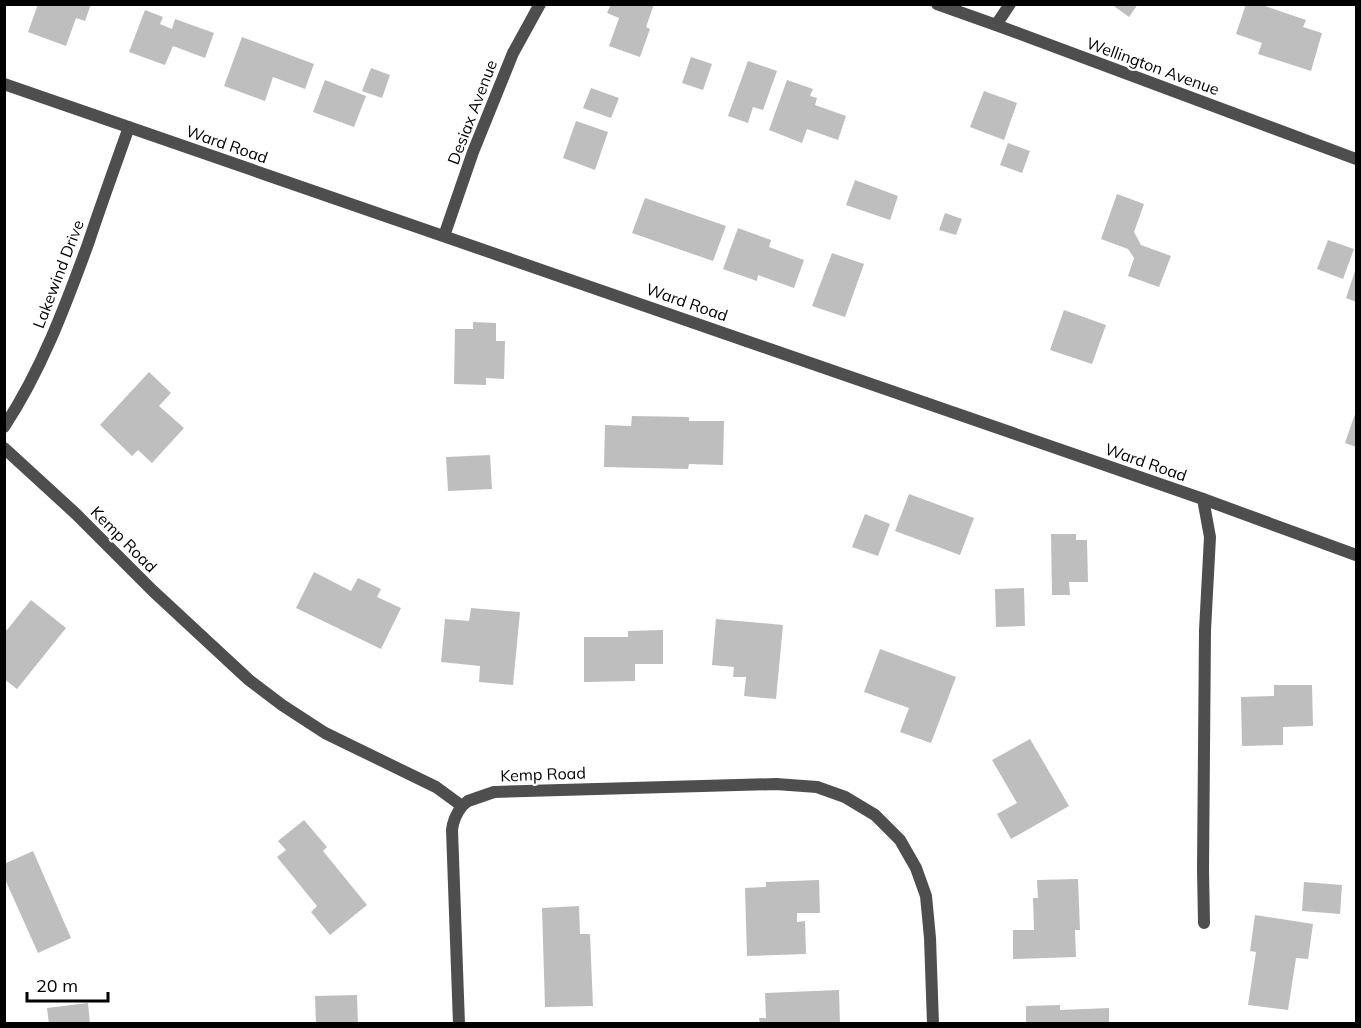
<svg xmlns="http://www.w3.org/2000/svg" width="1361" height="1028" font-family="Mulish,sans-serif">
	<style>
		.building { fill: #bebebe }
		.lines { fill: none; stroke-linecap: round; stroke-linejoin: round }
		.service { stroke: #4e4e4e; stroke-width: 12 }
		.minor { stroke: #4e4e4e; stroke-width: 12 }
		.labels { text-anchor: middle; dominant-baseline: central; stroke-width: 4.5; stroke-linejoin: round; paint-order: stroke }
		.street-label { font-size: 16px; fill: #000; stroke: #fff }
	</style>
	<rect width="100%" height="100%" fill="#fff"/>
	<!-- building -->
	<path class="building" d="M38,4h53l-6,17 -9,-3 -10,28 -38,-14z
		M611,4h43l-8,23 4,2 -10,28 -31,-11 10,-28 -12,-5z
		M1111,4h27l-9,13z
		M1246,4h13l47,16 -3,7 19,6 -11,38 -53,-17 4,-11 -26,-9z
		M145,10l18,7 -3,7 12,5 3,-10 39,14 -9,25 -32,-12 -8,19 -36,-13z
		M242,37l72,27 -9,25 -32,-12 -8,24 -41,-15z
		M691,57l21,7 -9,26 -21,-7z
		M748,61l29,10 -14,39 -10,-3 -5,16 -20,-7z
		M371,68l19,7 -8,23 -20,-7z
		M325,80l41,16 -12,31 -41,-15z
		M787,80l26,9 -3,7 7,2 -2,7 31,11 -8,24 -31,-11 -5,14 -33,-13z
		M591,88l28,10 -8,20 -28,-10z
		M984,91l33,12 -13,37 -34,-13z
		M576,121l32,11 -13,38 -32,-12z
		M1008,143l22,8 -8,22 -22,-8z
		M855,180l43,16 -8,24 -44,-15z
		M1117,194l27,10 -10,28 7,13 30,11 -12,31 -31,-11 6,-18 -6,-9 -27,-10z
		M645,198l81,28 -13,35 -81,-28z
		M945,213l17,6 -6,16 -17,-5z
		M738,228l33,12 -2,7 35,13 -10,28 -36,-13 -1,6 -34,-12z
		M1328,240l26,9 -11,30 -26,-10z
		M832,253l32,11 -19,53 -33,-11z
		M1356,268v34l-10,-4z
		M1064,310l42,15 -14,39 -42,-14z
		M473,322l23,1v18h9l-1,38 -18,-1v7l-32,-1 1,-55h18z
		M149,372l22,21 -12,13 25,22 -32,35 -14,-13 -6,6 -32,-31z
		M1356,411v36l-11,-4z
		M632,416l57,1v4h35l-1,44 -34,-1 -1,5 -84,-2 1,-42 26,1z
		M490,455l2,34 -44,2 -2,-34z
		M909,494l65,24 -14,37 -65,-24z
		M865,514l25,10 -12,32 -26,-9z
		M1051,534h25v6h11l1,42h-19l1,13h-18z
		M314,572l37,19 7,-13 23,11 -4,8 24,11 -20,41 -85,-41z
		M1024,588l1,38 -29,1 -1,-38z
		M31,600l35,28 -49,61 -13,-10v-51l3,2z
		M471,608l49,4 -7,73 -34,-3 1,-16 -39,-4 4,-43 24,2z
		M716,619l67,6 -7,74 -32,-3 2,-19h-13l1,-10 -22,-2z
		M663,630v34h-28v17l-51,1v-45h44v-6z
		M880,649l76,28 -25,66 -31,-11 9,-24 -45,-16z
		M1274,685h38l1,41 -30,1v18l-41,1 -1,-49 33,-1z
		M1030,739l39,67 -58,33 -14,-25 20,-11 -25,-43z
		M304,820l23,27 -4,4 44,54 -37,30 -19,-23 6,-6 -40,-49 9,-7 -8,-9z
		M33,851l38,87 -33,15 -34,-76v-13z
		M1078,879l2,51h-5l1,27 -63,2v-29h21l-1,-32h5l-1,-18z
		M819,880l1,33h-23v9l8,-1 1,33 -59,2 -2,-68 21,-1v-5z
		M1304,882l38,3 -2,29 -38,-3z
		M579,906l1,28h10l3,72 -48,1 -3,-99z
		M1255,915l58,9 -5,35 -12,-1 -8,52 -40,-5 8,-53 -6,-1z
		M839,990l1,34h-80l-1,-6h7l-1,-25z
		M357,995l1,29h-42l-1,-28z
		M88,1003l2,21h-41l-2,-16z
		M1060,1005v5l49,-2v16h-83v-18z"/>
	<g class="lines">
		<!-- service -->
		<path class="service" d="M1203,499l7,38 -5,93 -2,240 1,53"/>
		<!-- minor -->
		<path class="minor" d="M937,4l59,21 360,134
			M996,25l14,-21
			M4,84l1199,415 153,56
			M444,236l29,-84 40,-99 27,-49
			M4,427c37,-56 61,-120 84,-183 13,-39 27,-78 41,-117
			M4,448l72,66 77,77 96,89 33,25 43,28 111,54 26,19 6,-5 26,-9 282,-8 41,3 28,10 30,18 25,25 16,28 10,28 4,42 3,86
			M459,1024l-7,-194c1,-10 4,-16 10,-24"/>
	</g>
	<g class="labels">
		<!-- street labels -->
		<g class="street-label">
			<text transform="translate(1153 66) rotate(20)">Wellington Avenue</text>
			<text transform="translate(472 112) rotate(-69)">Desiax Avenue</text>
			<text transform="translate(227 144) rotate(19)">Ward Road</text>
			<text transform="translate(58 274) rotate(-69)">Lakewind Drive</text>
			<text transform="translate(687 302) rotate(19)">Ward Road</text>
			<text transform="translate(1146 462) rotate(19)">Ward Road</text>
			<text transform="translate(124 539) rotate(45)">Kemp Road</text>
			<text transform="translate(543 774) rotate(-2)">Kemp Road</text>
		</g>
	</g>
	<!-- border -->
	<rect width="1361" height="1028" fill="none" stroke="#000000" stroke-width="12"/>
	<!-- scale -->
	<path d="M27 992v9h81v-9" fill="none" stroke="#000000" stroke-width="3"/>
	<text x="36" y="992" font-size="18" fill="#000000" stroke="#ffffff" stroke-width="4.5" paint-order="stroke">20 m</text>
</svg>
